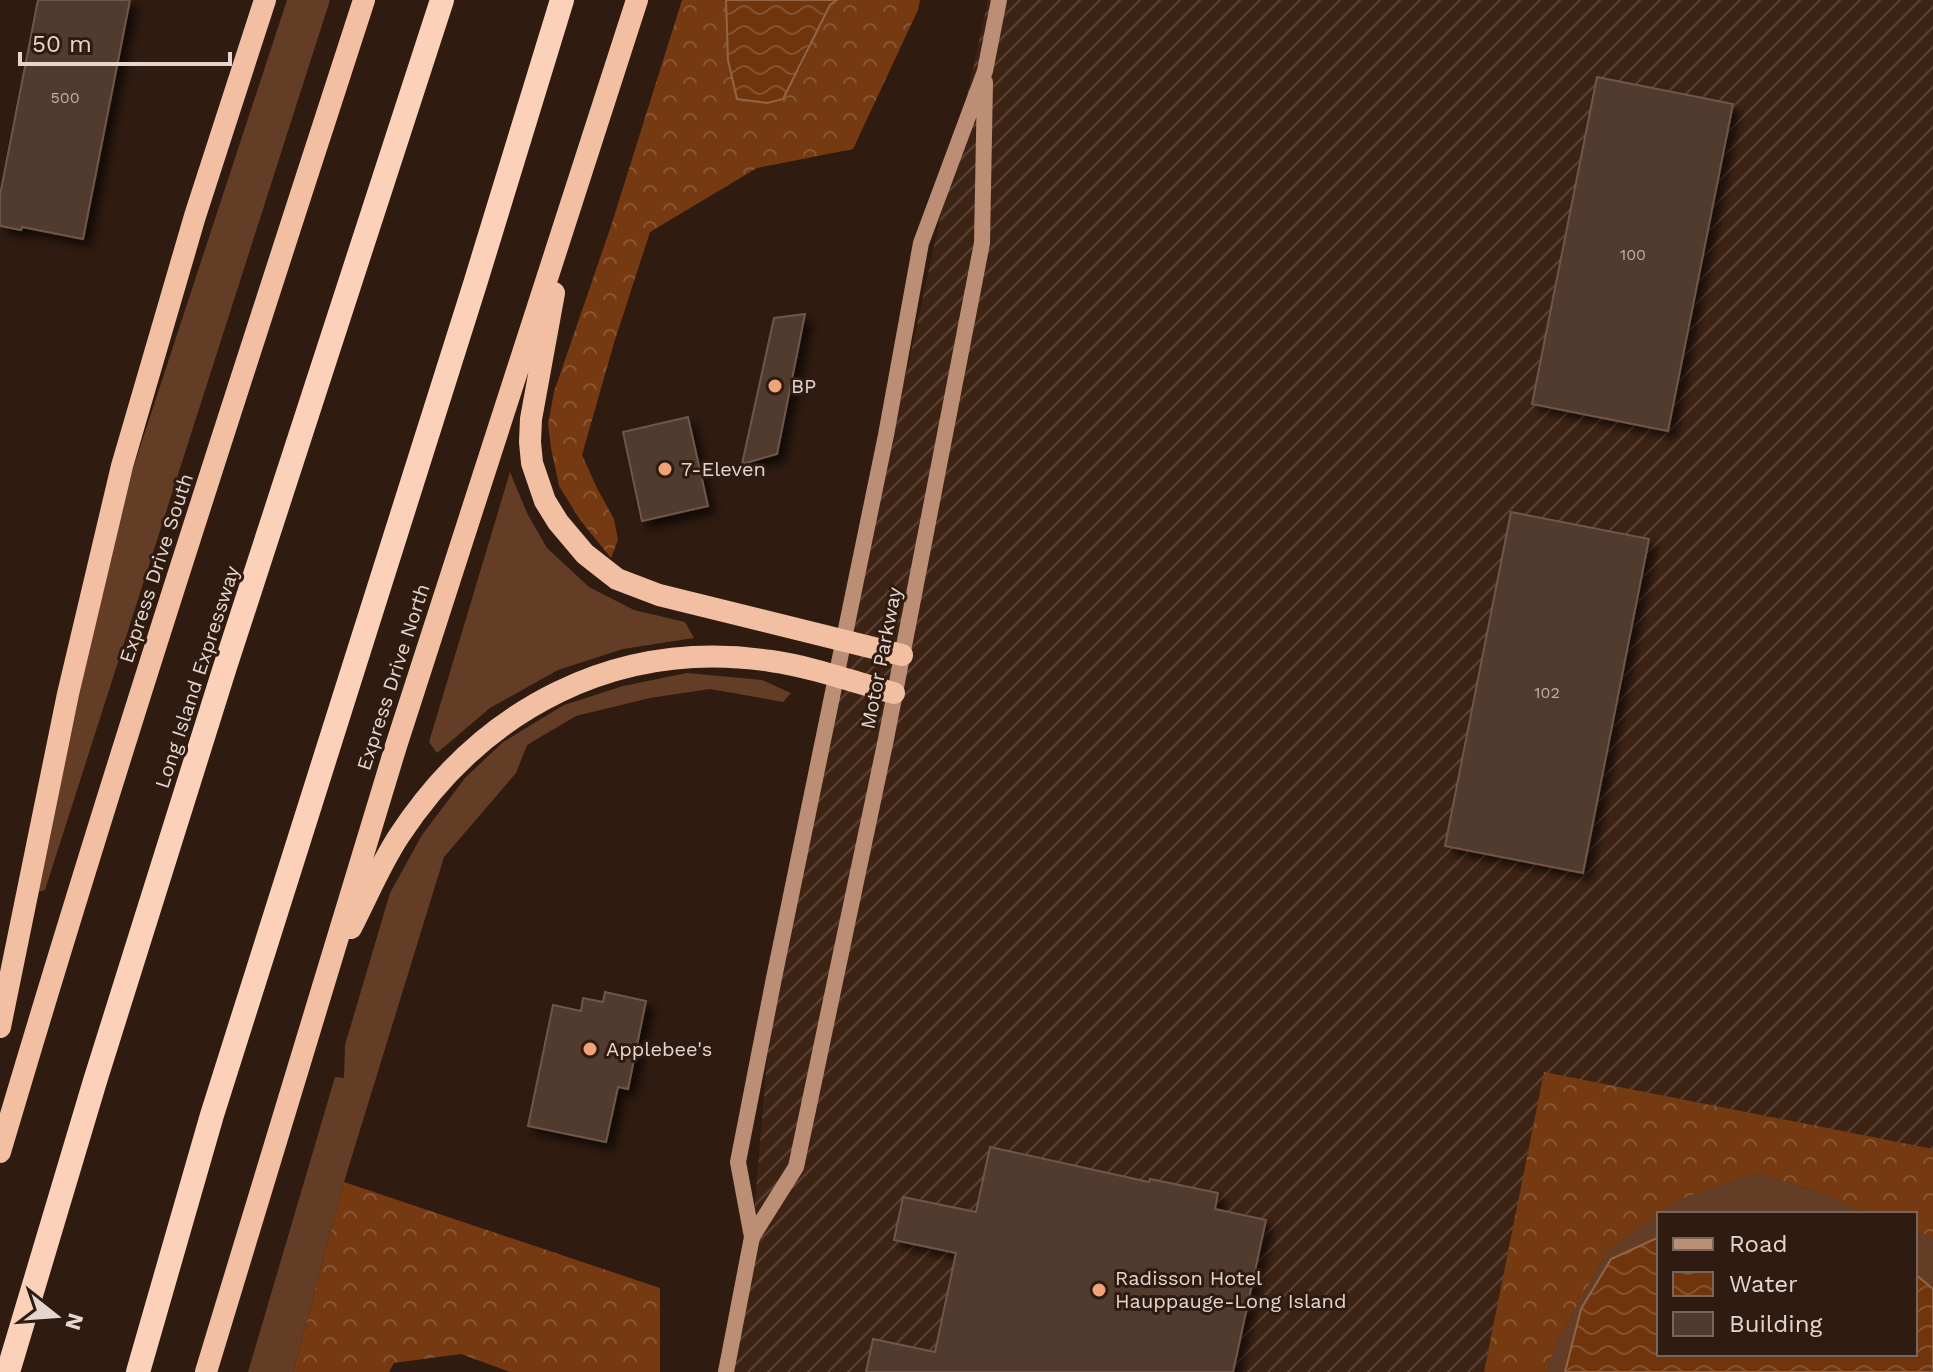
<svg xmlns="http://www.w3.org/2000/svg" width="1933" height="1372" font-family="'Work Sans',sans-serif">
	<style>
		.industrial { fill: url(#industrial-furrows); fill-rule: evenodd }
		.grass { fill: #643d26 }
		.forest { fill: url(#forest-crowns) }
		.water { fill: url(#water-waves); stroke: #936546; stroke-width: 2 }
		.building { fill: #513a2e; stroke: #6e5649; stroke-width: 2; filter: url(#shadow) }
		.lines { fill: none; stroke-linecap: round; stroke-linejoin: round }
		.secondary { stroke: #bc8e75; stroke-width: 16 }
		.trunk { stroke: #f2bfa2; stroke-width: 22 }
		.motorway { stroke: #fcd1b9; stroke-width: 24 }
		.poi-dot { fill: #efa377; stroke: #2f1b10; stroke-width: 3 }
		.labels { text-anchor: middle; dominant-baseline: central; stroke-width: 6; stroke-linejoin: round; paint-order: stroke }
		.number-label { font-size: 16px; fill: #bfafa6 }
		.poi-label { font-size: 20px; fill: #e4d6ce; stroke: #2f1b10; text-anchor: start }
		.street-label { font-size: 20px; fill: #e4d6ce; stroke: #2f1b10 }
	</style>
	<defs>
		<pattern id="industrial-furrows" width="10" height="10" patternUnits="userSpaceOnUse" patternTransform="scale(2)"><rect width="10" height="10" fill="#3d2314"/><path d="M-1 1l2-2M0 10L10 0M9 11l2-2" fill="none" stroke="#594235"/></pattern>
		<pattern id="forest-crowns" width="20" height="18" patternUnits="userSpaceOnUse" patternTransform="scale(2)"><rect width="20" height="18" fill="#753a12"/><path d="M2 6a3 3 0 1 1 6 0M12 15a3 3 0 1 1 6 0" fill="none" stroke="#885633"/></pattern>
		<pattern id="water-waves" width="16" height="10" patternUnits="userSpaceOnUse" patternTransform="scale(2)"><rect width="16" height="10" fill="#70350c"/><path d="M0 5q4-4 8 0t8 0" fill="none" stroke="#84522e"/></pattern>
		<filter id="shadow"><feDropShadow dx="7" dy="7" stdDeviation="4" flood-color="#0009"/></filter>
	</defs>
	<rect width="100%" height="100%" fill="#2f1b10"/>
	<!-- industrial -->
	<path class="industrial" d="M988,0h945v1372h-1216l35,-135 22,-259zM1659,1214h256v140h-256z"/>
	<!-- grass -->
	<path class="grass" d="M287,0h43l-285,890 -7,2 24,-119 58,-265z
		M510,472l17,41 20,35 42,39 45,23 51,12 9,16 -71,11 -65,21 -68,38 -53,45 -8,-11z
		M687,673l75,7 29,13 -8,9 -73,-13 -60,9 -74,18 -49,29 -11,28 -72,84 -100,325 -51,190h-45l87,-295 9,1 1,-33 45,-152 32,-58 43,-57 38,-36 61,-37 59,-19z
		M1756,1173l63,19 47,22h-207v140h256v-123l18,6v135h-386l8,-26 53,-96 69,-50z"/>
	<!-- forest -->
	<path class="forest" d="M682,0h44l2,60 71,10 31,-65 7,-5h83l-2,10 -65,139 -96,19 -107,64 -36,111 -32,112 15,33 17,31 4,21 -7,18 -31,-38 -21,-34 -8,-38 -3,-24 6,-32 57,-166z
		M1544,1072l389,77v88l-18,-6v-17h-49l-47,-22 -63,-19 -78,27 -70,50 -53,96 -8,26h-63z
		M344,1182l316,106v84h-150l-49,-18 -67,9 -5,9h-96z"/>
	<!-- water -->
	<path class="water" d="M726,0h111l-7,5 -47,94 -16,4 -30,-4 -9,-39z
		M1659,1237v117h256v-80l18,15v83h-368l16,-63 30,-50z"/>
	<!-- building -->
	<path class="building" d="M38,0h92l-47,239 -61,-12 -1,3 -21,-4v-31z
		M1597,77l136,27 -65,327 -136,-27z
		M805,314l-28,140 -35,10 32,-146z
		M688,417l20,89 -66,15 -19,-89z
		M1511,512l138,27 -66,334 -138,-27z
		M605,992l41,9 -18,88 -10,-2 -12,55 -78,-16 25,-121 28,6 2,-13 20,4z
		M990,1147l159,35 1,-3 68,14 -3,16 51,11 -33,152h-367l7,-33 62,13 21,-99 -62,-13 9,-43 73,15z"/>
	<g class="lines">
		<!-- secondary -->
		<path class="secondary" d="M752,1237l44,-70 90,-428 96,-496 3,-161
			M726,1372l26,-135 -14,-75 36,-184 112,-543 35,-192 64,-172 14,-71"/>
		<!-- trunk -->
		<path class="trunk" d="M554,293l-23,126 -1,23 2,21 13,38 13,21 27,32 32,25 42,16 243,60
			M351,928c16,-31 29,-63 48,-92 84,-128 218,-198 372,-175 42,6 83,21 123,32
			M0,1027l68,-333 54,-228 73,-250 70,-216
			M0,1152c114,-386 240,-769 364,-1152
			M206,1372l190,-626 241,-746"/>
		<!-- motorway -->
		<path class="motorway" d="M8,1372l87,-291 130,-414 217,-667
			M138,1372l74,-257 263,-831 87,-284"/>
	</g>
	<!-- markers -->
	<g class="poi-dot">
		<circle cx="775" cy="386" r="8"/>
		<circle cx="665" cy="469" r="8"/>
		<circle cx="590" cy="1049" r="8"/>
		<circle cx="1099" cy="1290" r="8"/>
	</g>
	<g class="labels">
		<!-- number labels -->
		<g class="number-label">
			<text x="65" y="97">500</text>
			<text x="1633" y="254">100</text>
			<text x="1547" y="692">102</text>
		</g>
		<!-- poi labels -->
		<g class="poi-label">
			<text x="791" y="386">BP</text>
			<text x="681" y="469">7-Eleven</text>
			<text x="606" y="1049">Applebee's</text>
			<text x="1115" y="1278">Radisson Hotel<tspan x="1115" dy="23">Hauppauge-Long Island</tspan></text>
		</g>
		<!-- street labels -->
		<g class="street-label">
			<text transform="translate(156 568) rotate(-72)">Express Drive South</text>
			<text transform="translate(881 658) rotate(-79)">Motor Parkway</text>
			<text transform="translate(197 677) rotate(-72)">Long Island Expressway</text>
			<text transform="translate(393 677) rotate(-72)">Express Drive North</text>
		</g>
	</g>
	<!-- legend -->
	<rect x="1657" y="1212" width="260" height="144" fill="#2f1b10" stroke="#77665c" stroke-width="2"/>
	<rect x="1673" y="1238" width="40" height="12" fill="#bc8e75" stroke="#77665c" stroke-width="2"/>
	<text x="1729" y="1252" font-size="24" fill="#e4d6ce">Road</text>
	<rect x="1673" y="1272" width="40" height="24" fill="url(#water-waves)" stroke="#77665c" stroke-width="2"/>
	<text x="1729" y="1292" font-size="24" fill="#e4d6ce">Water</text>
	<rect x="1673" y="1312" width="40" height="24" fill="#513a2e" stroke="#77665c" stroke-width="2"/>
	<text x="1729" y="1332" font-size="24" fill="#e4d6ce">Building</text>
	<!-- north arrow -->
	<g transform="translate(56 1316) rotate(107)" stroke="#2f1b10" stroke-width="6" paint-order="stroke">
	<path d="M0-6L14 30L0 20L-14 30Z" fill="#e4d6ce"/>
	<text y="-12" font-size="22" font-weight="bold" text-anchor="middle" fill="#e4d6ce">N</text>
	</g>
	<!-- scale -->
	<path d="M20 52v12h210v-12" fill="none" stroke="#e4d6ce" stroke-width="4"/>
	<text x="32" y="52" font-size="24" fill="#e4d6ce" stroke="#2f1b10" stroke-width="6" paint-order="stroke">50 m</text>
</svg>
